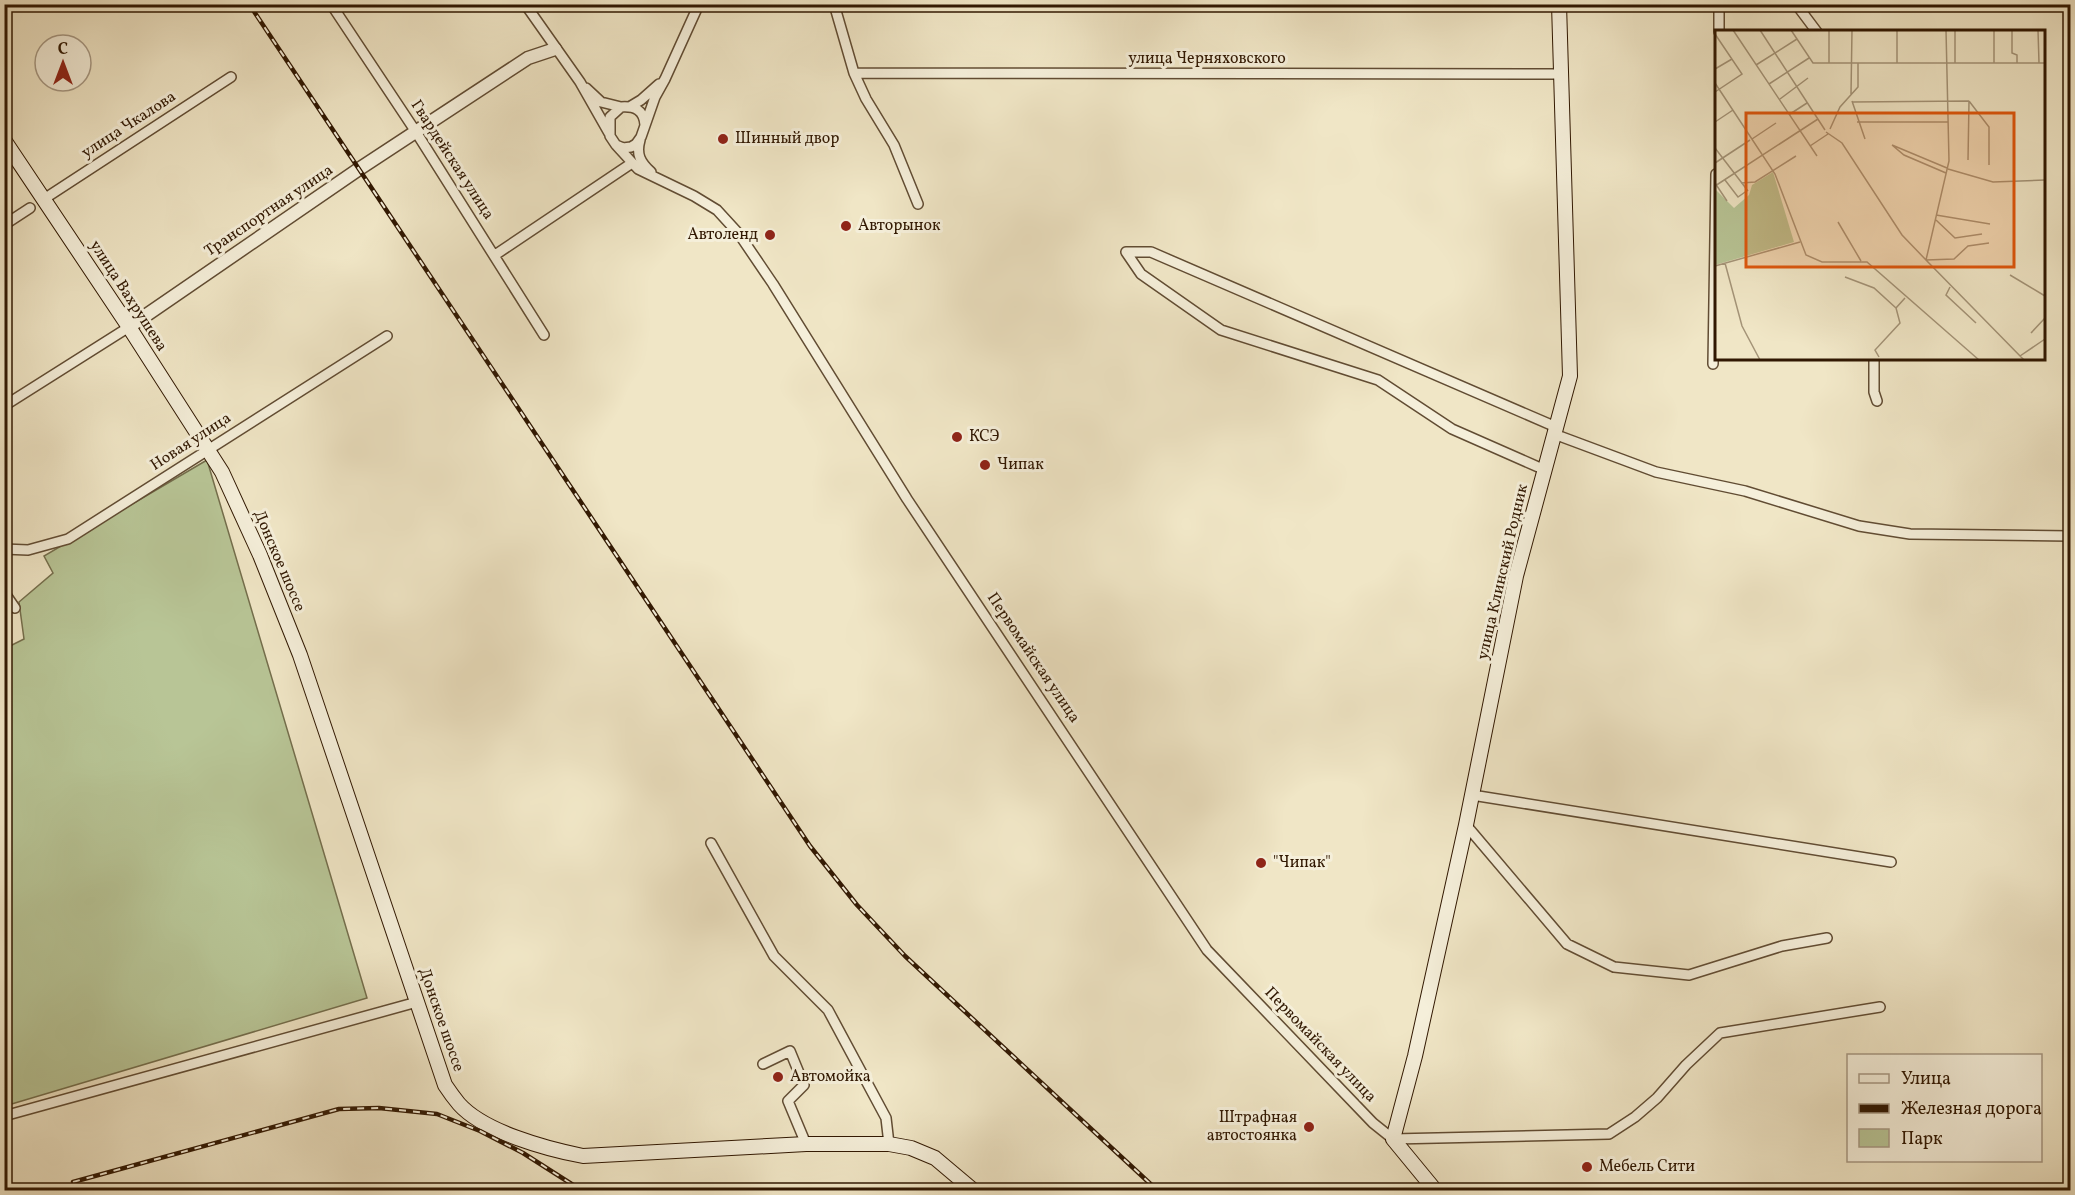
<svg xmlns="http://www.w3.org/2000/svg" width="2075" height="1195" font-family="Vollkorn,serif">
	<style>
		.green { fill: #b8c596; stroke: #746e4c; stroke-width: 1.5 }
		.lines { fill: none; stroke-linecap: round; stroke-linejoin: round }
		.minor-casing { stroke: #614c33; stroke-width: 12 }
		.tertiary-casing { stroke: #614c33; stroke-width: 15 }
		.secondary-casing { stroke: #311802; stroke-width: 16 }
		.minor { stroke: #f5efda; stroke-width: 9 }
		.tertiary { stroke: #f5efda; stroke-width: 12 }
		.secondary { stroke: #f5efda; stroke-width: 14 }
		.rail-casing { stroke: #311802; stroke-width: 4.5 }
		.rail { stroke: #f5efda; stroke-width: 2; stroke-dasharray: 7; stroke-linecap: butt }
		.poi-dot { fill: #8f2418; stroke: #f5efda; stroke-width: 2 }
		.labels { text-anchor: middle; dominant-baseline: central; stroke-width: 6; stroke-linejoin: round; paint-order: stroke }
		.street-label { font-size: 16px; fill: #311802; stroke: #f5efda }
		.poi-label { font-size: 16px; fill: #311802; stroke: #f5efda; text-anchor: start }
		.inset-road { fill: none; stroke: #a49478; stroke-width: 1.5 }
		.view { fill: #df560c; fill-opacity: 0.15; stroke: #df560c; stroke-width: 3 }
		.inset-edge { fill: none; stroke: #311802; stroke-width: 3 }
	</style>
	<rect width="100%" height="100%" fill="#f0e6c6"/>
	<filter id="stains"><feTurbulence type="fractalNoise" baseFrequency=".00333" numOctaves="4"/><feColorMatrix values="0 0 0 0 .2 0 0 0 0 .09 0 0 0 0 .02 0 0 0 .5 -.17"/></filter>
	<radialGradient id="worn" r=".72"><stop offset=".6" stop-color="#630" stop-opacity="0"/><stop offset="1" stop-color="#630" stop-opacity=".3"/></radialGradient>
	<!-- green -->
	<path class="green" d="M207,460l160,538 -362,108 -1,-457 20,-10 -5,-37 34,-29 -9,-17z"/>
	<g class="lines">
		<defs>
			<path id="minor" d="M331,4l85,128 128,203
				M525,4l55,78 29,51
				M834,4l20,69 12,26 28,46 24,59
				M1796,4l21,28
				M1719,32v-28
				M854,73l707,1
				M586,88l15,14 20,5
				M631,106l10,-6 18,-16
				M645,125c-1,-15 -10,-19 -24,-18l-11,10v19l6,9 7,3 8,-1 5,-3 5,-7 14,-40 10,-18 34,-75
				M640,140c-4,14 0,22 11,32
				M616,145l22,24 56,27 23,14 22,24 34,50 134,215 300,451 166,173 20,16 216,-5 26,-17 22,-19 29,-33 34,-32 160,-26
				M44,199l187,-122
				M4,225l26,-17
				M1126,252l15,22 80,56 157,50 74,49 93,41
				M1126,252h25l405,175
				M495,255l137,-92
				M1874,358v34l3,9
				M1713,364l3,-190
				M4,406l125,-79
				M1554,434l102,38 89,19 114,35 51,8 160,2
				M4,549l24,1 40,-11 319,-203
				M4,592l11,16
				M1472,795l419,67
				M1466,825l101,119 47,23 75,8 93,-29 45,-8
				M711,843l63,113 54,54 58,108 3,26
				M763,1064l27,-13 14,34 -16,16 18,43
				M4,1116l413,-114"/>
			<path id="tertiary" d="M129,327l230,-158 169,-111 27,-9"/>
			<path id="secondary" d="M4,140l125,187 93,145 38,83 40,100 145,430c4,6 9,13 14,19 25,28 88,45 124,52l223,-12h83l22,4 24,10 38,32
				M1435,1190l-42,-51 22,-83 51,-231 50,-249 54,-200 -11,-372"/>
		</defs>
		<!-- minor casing -->
		<use href="#minor" class="minor-casing"/>
		<!-- tertiary casing -->
		<use href="#tertiary" class="tertiary-casing"/>
		<!-- secondary casing -->
		<use href="#secondary" class="secondary-casing"/>
		<!-- minor -->
		<use href="#minor" class="minor"/>
		<!-- tertiary -->
		<use href="#tertiary" class="tertiary"/>
		<!-- secondary -->
		<use href="#secondary" class="secondary"/>
		<defs>
			<path id="rail" d="M249,4l561,842 47,59 48,51 252,234
				M73,1182l266,-73 40,-1 58,6 43,17 43,22 58,37"/>
		</defs>
		<!-- rail casing -->
		<use href="#rail" class="rail-casing"/>
		<!-- rail -->
		<use href="#rail" class="rail"/>
	</g>
	<!-- markers -->
	<g class="poi-dot">
		<circle cx="723" cy="139" r="6"/>
		<circle cx="846" cy="226" r="6"/>
		<circle cx="770" cy="235" r="6"/>
		<circle cx="957" cy="437" r="6"/>
		<circle cx="985" cy="465" r="6"/>
		<circle cx="1261" cy="863" r="6"/>
		<circle cx="778" cy="1077" r="6"/>
		<circle cx="1309" cy="1127" r="6"/>
		<circle cx="1587" cy="1167" r="6"/>
	</g>
	<g class="labels">
		<!-- street labels -->
		<g class="street-label">
			<text x="1207" y="59">улица Черняховского</text>
			<text transform="translate(129 125) rotate(-33)">улица Чкалова</text>
			<text transform="translate(452 160) rotate(57)">Гвардейская улица</text>
			<text transform="translate(269 211) rotate(-34)">Транспортная улица</text>
			<text transform="translate(128 296) rotate(57)">улица Вахрушева</text>
			<text transform="translate(191 442) rotate(-33)">Новая улица</text>
			<text transform="translate(279 561) rotate(67)">Донское шоссе</text>
			<text transform="translate(1503 572) rotate(-77)">улица Клинский Родник</text>
			<text transform="translate(1033 658) rotate(56)">Первомайская улица</text>
			<text transform="translate(441 1020) rotate(71)">Донское шоссе</text>
			<text transform="translate(1320 1045) rotate(46)">Первомайская улица</text>
		</g>
		<!-- poi labels -->
		<g class="poi-label">
			<text x="735" y="139">Шинный двор</text>
			<text x="858" y="226">Авторынок</text>
			<text x="758" y="235" text-anchor="end">Автоленд</text>
			<text x="969" y="437">КСЭ</text>
			<text x="997" y="465">Чипак</text>
			<text x="1273" y="863">"Чипак"</text>
			<text x="790" y="1077">Автомойка</text>
			<text x="1297" y="1118" text-anchor="end">Штрафная<tspan x="1297" dy="18">автостоянка</tspan></text>
			<text x="1599" y="1167">Мебель Сити</text>
		</g>
	</g>
	<!-- overview -->
	<g transform="translate(1715 30)">
		<rect width="330" height="330" fill="#f0e6c6"/>
		<path d="M58,142l21,70 -79,23v-76l19,19 15,-13 3,-10z" fill="#b8c596"/>
		<path class="inset-road" d="M18,0l84,126M45,0l65,100M76,0l22,33h133M182,0v33M231,0l3,131 -23,99 98,100M297,0v23l5,2v8M323,0l1,33M0,4l27,40 -27,18M114,33v-33M232,33h8v-33M240,33h90M279,33v-33M41,35l41,-26M0,39l17,-10M0,53l60,91 31,81 16,7h45l112,98M54,54l40,-26M136,64l1,-64M65,69l28,-21M137,71l13,38M254,71l20,26v38M137,72l117,-1M75,84l17,-11M0,92l18,-12M142,92h91M115,99l10,-22 18,-20v-24M111,102l16,11 60,92 24,25 28,-1 14,-13 21,-3M37,109l24,-16M177,115l12,10 42,18M177,115l55,23M95,116l18,-12M0,118l33,43M253,130l1,-59M0,133l35,-23M233,139l45,13 52,-2M10,150l13,17 10,-7M0,153l12,18M26,153l14,-1 41,-26M0,156l103,-67M221,185l54,9M221,190l19,18 27,-4M123,192l23,39M10,233l17,63 18,34M0,236l85,-24M295,245l35,21M130,247l29,11 22,20M235,257l-4,8 30,28M316,303l14,-15M305,326l25,-17M164,327l-4,-7 25,-27 -4,-15 9,-10"/>
		<path class="view" d="M31,83h268v154h-268z"/>
		<rect width="330" height="330" class="inset-edge"/>
	</g>
	<!-- margin -->
	<rect width="2075" height="1195" fill="none" stroke="#f0e6c6" stroke-width="24"/>
	<rect x="6" y="6" width="2063" height="1183" fill="none" stroke="#311802" stroke-width="3"/>
	<rect x="12" y="12" width="2051" height="1171" fill="none" stroke="#311802" stroke-width="1.5"/>
	<!-- legend -->
	<rect x="1847" y="1054" width="195" height="108" fill="#f5efda" stroke="#a79984" stroke-width="1.5"/>
	<rect x="1859" y="1074" width="30" height="9" fill="#f5efda" stroke="#a79984" stroke-width="1.5"/>
	<text x="1901" y="1084" font-size="18" fill="#311802">Улица</text>
	<rect x="1859" y="1104" width="30" height="9" fill="#311802" stroke="#a79984" stroke-width="1.5"/>
	<text x="1901" y="1114" font-size="18" fill="#311802">Железная дорога</text>
	<rect x="1859" y="1129" width="30" height="18" fill="#b8c596" stroke="#a79984" stroke-width="1.5"/>
	<text x="1901" y="1144" font-size="18" fill="#311802">Парк</text>
	<!-- north arrow -->
	<g transform="translate(63 63)"><circle r="28" fill="#f5efda" stroke="#a79984" stroke-width="1.5"/>
	<path d="M0-4.5L10 22L0 15L-10 22Z" fill="#8f2418"/>
	<text y="-9" font-size="16" font-weight="bold" text-anchor="middle" fill="#311802">С</text>
	</g>
	<rect width="100%" height="100%" filter="url(#stains)"/>
	<rect width="100%" height="100%" fill="url(#worn)"/>
</svg>
